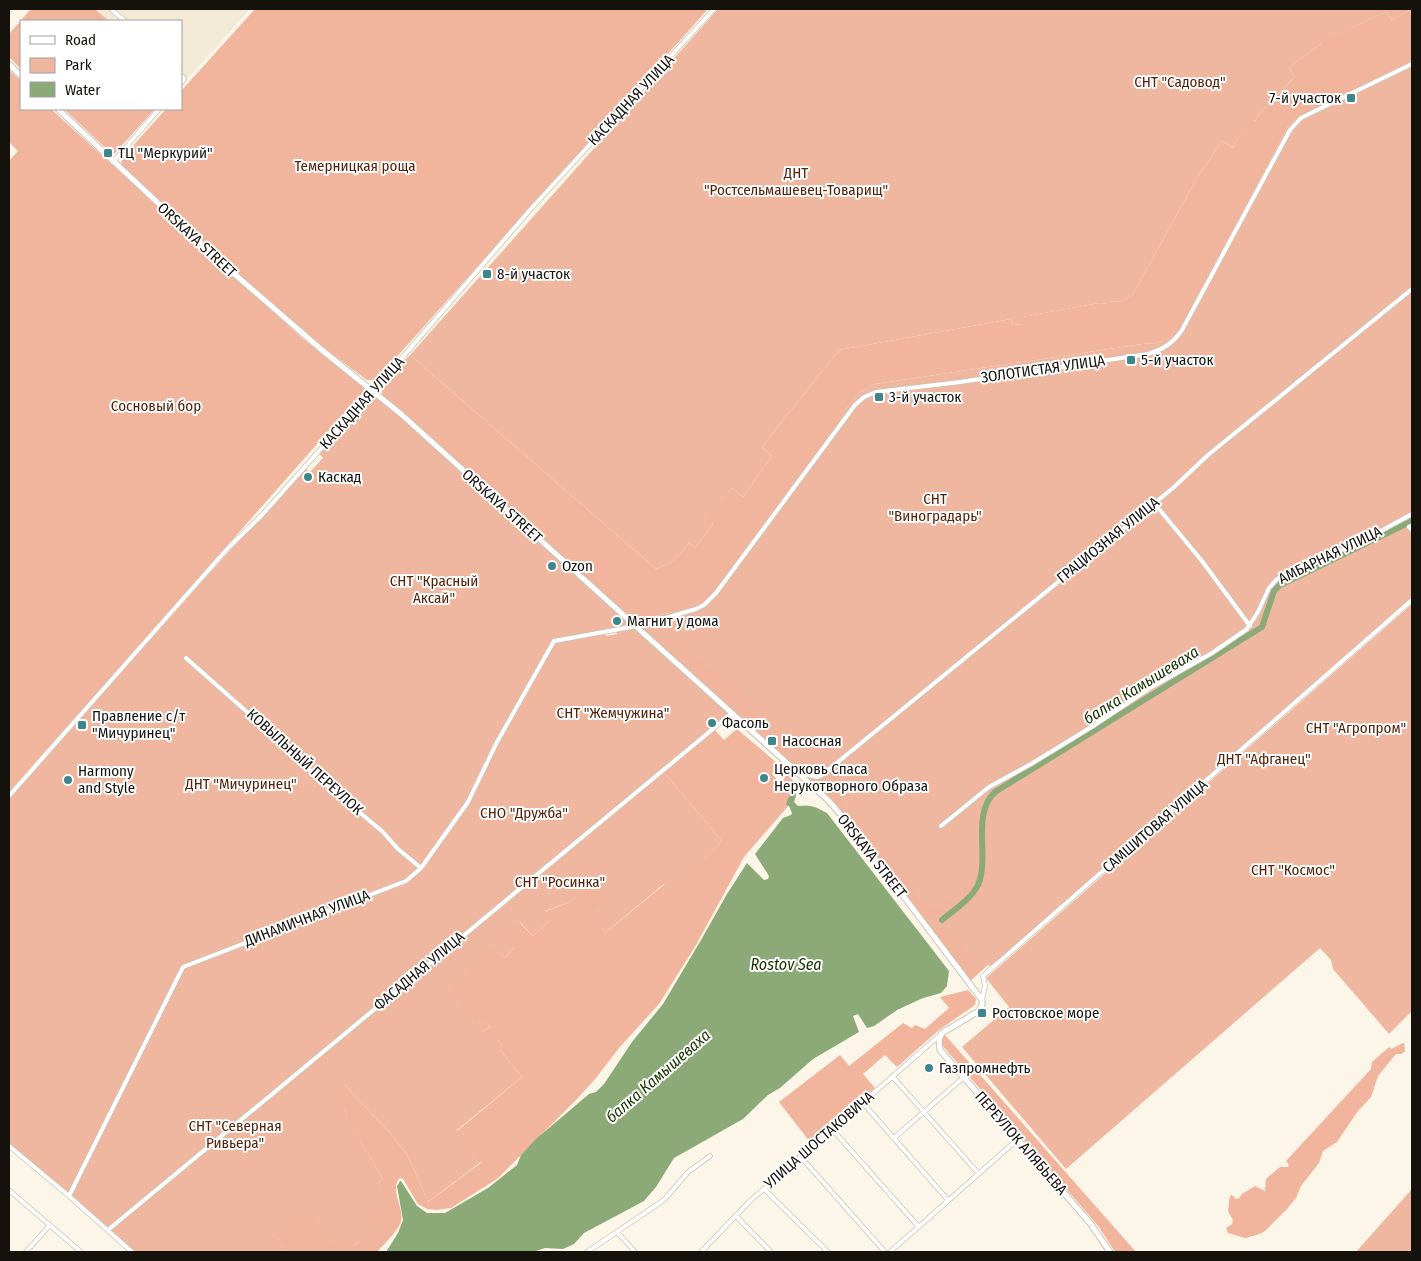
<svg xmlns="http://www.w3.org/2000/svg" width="1421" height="1261" font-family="'Fira Sans Condensed',sans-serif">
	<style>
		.built { fill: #f2ead5 }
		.green { fill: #efb6a0 }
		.forest { fill: #f1b59e }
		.water { fill: #8ca978 }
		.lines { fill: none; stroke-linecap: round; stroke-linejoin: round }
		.river { stroke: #8ca978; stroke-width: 6 }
		.minor-casing { stroke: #c9c3b5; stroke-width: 5.5 }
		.major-casing { stroke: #c9c3b5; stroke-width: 7 }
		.minor { stroke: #fff; stroke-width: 4 }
		.major { stroke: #fff; stroke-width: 5 }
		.poi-dot { fill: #3e868b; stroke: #fff; stroke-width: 2 }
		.labels { text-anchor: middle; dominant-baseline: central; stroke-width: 4; stroke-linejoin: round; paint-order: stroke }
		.park-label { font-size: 15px; fill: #57220a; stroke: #fff }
		.poi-label { font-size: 15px; fill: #15120e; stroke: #fff; text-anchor: start }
		.street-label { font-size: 15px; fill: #15120e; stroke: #fff }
		.water-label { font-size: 16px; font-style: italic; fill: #193400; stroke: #fff }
	</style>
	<rect width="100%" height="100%" fill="#fcf6e8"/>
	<!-- built -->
	<path class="built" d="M95,9h155l-69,77v-65h-72z"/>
	<!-- green -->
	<path class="green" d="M718,9h694l-20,11 -6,-8 -64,29v2l-33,25 6,9 -35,36 -5,8 -5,-2 -17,29 -11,-7 -25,37 -65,118 -9,5 -16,1v2l-8,-1 -76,14v7l-11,1 -1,-6 -172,31 -77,97 10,9 -29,41 -11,-9 -24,31 5,5 -18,24 -6,-5 -15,18 -18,8 -246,-214z
		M1412,61v536l-414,363 -8,6 -2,-1 -18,16 -130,-170 -207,-190 55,-12 160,-202 12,-15 15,-8 267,-40c21,-1 23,-3 39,-18l108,-201 8,-7 16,-8z
		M370,394l7,2 256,227 -29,8 2,5 11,-2 -2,-3 14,-3 2,2 2,-2 97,86 -68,56 60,71 -48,52 -10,-9 -59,49 -16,-20 3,-31 -22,20 -25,9 5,9 -17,16 -13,-14 -6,26 -9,10 -12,-10 -15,75 5,-5 7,9 -6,4 13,8 7,8 -4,3 22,27 -65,53 25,31 -54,41 -20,-46 -18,-23 -45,-48 -5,16 7,13 -1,2 37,63 -4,3 9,22 -7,22 -27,20 -21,1 -55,-8 10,13h-154l-125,-109v-347l252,-280 42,-49 7,5 13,-14 -5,-6z
		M1412,604v407l-23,23 -56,-65 -2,-9 -11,-12 -254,221 -104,-122 47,-40 -23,-29z
		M1412,1189v63h-56z"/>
	<!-- forest -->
	<path class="forest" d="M31,9h64l14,12h-88v48l-12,-12v-23z
		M255,9h453l-332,371h-9c-88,-63 -166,-140 -246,-213l1,-9 44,-49h15v-18z
		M1412,9v52l-99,49 -16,8 -8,7 -108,202c-16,14 -18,16 -39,17l-267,40 -15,8 -12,15 -142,193 -18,9 -55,12 -20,-15 -231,-211 1,-13 27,-27 246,214 18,-8 15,-18 6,5 18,-24 -6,-5 25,-31 11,9 29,-41 -10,-9 77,-97 172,-31 1,6 10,-1v-7l77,-14 8,1v-2l16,-1 9,-5 65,-118 25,-37 11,7 17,-30 5,3 5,-8 35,-36 -6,-9 33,-25 -1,-2 65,-29 6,8z
		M9,70l12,11v28h30l251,229 61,47 1,6 -355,401v-631l9,-10 -9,-9z
		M64,109h91l-42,46z
		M672,637l47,40 1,-2 24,26 49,45 -12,10 -120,-110z
		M713,728l11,12 13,-11 41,35 -6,10 9,9 6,-9 12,13 -11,19 -44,51 -48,88 -37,59 -40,44 -23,30 -19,21 -80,80 -46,29 -14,2 -10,-1 -9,-5 -15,-25 -3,-1c-12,12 7,33 0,46 -5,10 -16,20 -23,28h-89l-10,-12 29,-28 26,34 13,-10 8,10 26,-20 -7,-11 14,-11 -8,-22 4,-3 -38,-64 2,-1 -7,-12h-3l-3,-8 11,-9 45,48 18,23 20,46 54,-40 -25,-31 65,-54 -22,-27 3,-4 -6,-7 -5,2 -8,-10 6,-4 -7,-8 -5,4 -27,-32 42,-44 12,11 9,-10 -10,-11 15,-15 14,14 16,-15 -5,-9 26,-10 22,-21 14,18 -16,14 15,20 60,-49 9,8 48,-51 -60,-71z
		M824,787l12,9 48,60 16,17 20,27 10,9 9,-1 27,-21 4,2 -1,3 -35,29h-7l-92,-119 -13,-12z
		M945,928l36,43 -11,10 -40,-52z
		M968,990l8,9 -1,6 -36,25 -42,37 -12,-12 -22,19 12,14 -65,54 -31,-40 61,-47 9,11 54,-43 9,5 3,-3 10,4 24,-21 -9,-11z
		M945,1035l191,217h-21l-16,-25 -157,-182v-7z
		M1403,1043h1l1,8 -4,3h-5l-18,22 -7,21 -13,14 -21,31 -14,9 -4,12 -18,23 -5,12 -9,11 -22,22 -5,3 -15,4 -17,-5 -2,-5 6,-4 1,-4 -5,-9 2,-15 2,-1 4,4h2l4,-5 13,-8 10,5 1,-12 14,-12h8l1,-2 -3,-4 85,-92 1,-7 17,-15 2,2z"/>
	<!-- water -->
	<path class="water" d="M795,791l1,5 -2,6 4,4c13,-2 18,1 29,7l122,158 -2,15 -6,7 -18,5 -26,12 -23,16 -7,2 -9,-14 -5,2 6,16 -46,27 -33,29 -12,7 -25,24 -69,39 -18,29 -12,14 -60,32 -10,11 -11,5 -18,-1 -12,4h-147l12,-19 5,-13 -6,-34 3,-5h1l16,25 10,7h18l43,-25 29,-23 4,-10 15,-16 53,-45 7,-2 8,-8 28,-42 31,-38 38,-64 26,-46 20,-31 17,17 4,-1 1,-3 -14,-22 28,-36 8,-3 1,-2 -3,-7 -3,-1 2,-7z"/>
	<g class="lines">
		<!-- river -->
		<path class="river" d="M942,920c12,-10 29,-21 36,-35 12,-29 -7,-70 17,-93l267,-165 12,-36 6,-6 132,-64"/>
		<defs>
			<path id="minor" d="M111,9l14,12
				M9,11l1,-2
				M181,75l3,4 -3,4
				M113,162l46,-53
				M1154,503l48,58 48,65
				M1412,526l-3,1 3,3
				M186,658l77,68 51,48 69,58 15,17 23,19
				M801,774l17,3 4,-2 351,-287 35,-33 204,-166
				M9,796l219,-248 33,-32 147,-165 121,-140 185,-202
				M941,826l48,-39 42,-23 62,-38 57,-38 62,-35 35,-24 11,-17 11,-24 8,-9 89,-40 46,-25
				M982,1000l3,-14 -2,-10 429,-376
				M892,1076l86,97
				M862,1102l86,98
				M832,1129l86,97
				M894,1138l70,-61
				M9,1146l60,50 63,56
				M800,1156l85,96
				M764,1189l64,63
				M9,1192l1,-1 71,61
				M69,1196l114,-229 223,-86 15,-13 47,-66 29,-60 57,-101 88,-16 54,-16 8,-4 12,-12 139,-188 9,-8 12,-5 84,-10 188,-28c16,-5 25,-11 34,-24l108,-200 11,-12 8,-4 103,-50
				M736,1216l35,36
				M108,1230l623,-516
				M617,1232l18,20
				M26,1252l24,-27
				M587,1252l77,-52 24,-28 22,-16
				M701,1252l49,-51 190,-166
				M890,1252l128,-113"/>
			<path id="major" d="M9,64l12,12
				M58,109l166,156 99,86 78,63 428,387 23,27 130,172v5l-3,6 -37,22 -3,7 1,10 150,173 20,29"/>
		</defs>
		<!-- minor casing -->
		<use href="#minor" class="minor-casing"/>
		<!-- major casing -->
		<use href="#major" class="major-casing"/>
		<!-- minor -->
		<use href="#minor" class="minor"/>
		<!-- major -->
		<use href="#major" class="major"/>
	</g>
	<!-- markers -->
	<g class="poi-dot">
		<rect x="1346" y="93" width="10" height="10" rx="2.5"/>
		<rect x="103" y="148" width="10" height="10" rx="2.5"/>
		<rect x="482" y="269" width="10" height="10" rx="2.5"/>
		<rect x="1126" y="355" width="10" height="10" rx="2.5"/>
		<rect x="874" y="392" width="10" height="10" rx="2.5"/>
		<circle cx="308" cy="477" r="5"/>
		<circle cx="552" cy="566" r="5"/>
		<circle cx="617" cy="621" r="5"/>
		<circle cx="712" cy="723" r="5"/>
		<rect x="77" y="720" width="10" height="10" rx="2.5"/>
		<rect x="767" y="736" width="10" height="10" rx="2.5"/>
		<circle cx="764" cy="778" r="5"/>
		<circle cx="68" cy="780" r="5"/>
		<rect x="977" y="1008" width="10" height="10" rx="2.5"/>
		<circle cx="929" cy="1068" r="5"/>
	</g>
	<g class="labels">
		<!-- park labels -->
		<g class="park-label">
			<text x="1180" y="82">СНТ "Садовод"</text>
			<text x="355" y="166">Темерницкая роща</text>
			<text x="796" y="173">ДНТ<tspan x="796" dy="17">"Ростсельмашевец-Товарищ"</tspan></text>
			<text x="156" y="406">Сосновый бор</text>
			<text x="935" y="499">СНТ<tspan x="935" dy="17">"Виноградарь"</tspan></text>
			<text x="434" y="581">СНТ "Красный<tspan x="434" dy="17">Аксай"</tspan></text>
			<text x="613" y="713">СНТ "Жемчужина"</text>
			<text x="1356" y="728">СНТ "Агропром"</text>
			<text x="1264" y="759">ДНТ "Афганец"</text>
			<text x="241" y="784">ДНТ "Мичуринец"</text>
			<text x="524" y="813">СНО "Дружба"</text>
			<text x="1293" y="870">СНТ "Космос"</text>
			<text x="560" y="882">СНТ "Росинка"</text>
			<text x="235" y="1126">СНТ "Северная<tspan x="235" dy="17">Ривьера"</tspan></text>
		</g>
		<!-- poi labels -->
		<g class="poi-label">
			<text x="1341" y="98" text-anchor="end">7-й участок</text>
			<text x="118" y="153">ТЦ "Меркурий"</text>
			<text x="497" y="274">8-й участок</text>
			<text x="1141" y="360">5-й участок</text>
			<text x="889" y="397">3-й участок</text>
			<text x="318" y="477">Каскад</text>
			<text x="562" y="566">Ozon</text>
			<text x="627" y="621">Магнит у дома</text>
			<text x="92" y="716">Правление с/т<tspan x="92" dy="17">"Мичуринец"</tspan></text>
			<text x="722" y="723">Фасоль</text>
			<text x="782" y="741">Насосная</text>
			<text x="774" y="769">Церковь Спаса<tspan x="774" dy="17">Нерукотворного Образа</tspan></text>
			<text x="78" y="771">Harmony<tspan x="78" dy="17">and Style</tspan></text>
			<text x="992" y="1013">Ростовское море</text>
			<text x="939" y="1068">Газпромнефть</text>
		</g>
		<!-- street labels -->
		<g class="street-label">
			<text transform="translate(631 100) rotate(-47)">КАСКАДНАЯ УЛИЦА</text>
			<text transform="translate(197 240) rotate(43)">ORSKAYA STREET</text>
			<text transform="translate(1043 369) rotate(-8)">ЗОЛОТИСТАЯ УЛИЦА</text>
			<text transform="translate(362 403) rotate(-48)">КАСКАДНАЯ УЛИЦА</text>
			<text transform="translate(502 506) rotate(42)">ORSKAYA STREET</text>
			<text transform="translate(1108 540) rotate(-39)">ГРАЦИОЗНАЯ УЛИЦА</text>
			<text transform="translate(1330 555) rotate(-26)">АМБАРНАЯ УЛИЦА</text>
			<text transform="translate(305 762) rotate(42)">КОВЫЛЬНЫЙ ПЕРЕУЛОК</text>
			<text transform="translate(1155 826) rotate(-41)">САМШИТОВАЯ УЛИЦА</text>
			<text transform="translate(872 856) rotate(52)">ORSKAYA STREET</text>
			<text transform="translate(307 918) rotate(-21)">ДИНАМИЧНАЯ УЛИЦА</text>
			<text transform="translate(419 971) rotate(-40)">ФАСАДНАЯ УЛИЦА</text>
			<text transform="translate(819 1140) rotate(-41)">УЛИЦА ШОСТАКОВИЧА</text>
			<text transform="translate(1021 1143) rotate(49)">ПЕРЕУЛОК АЛЯБЬЕВА</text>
		</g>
		<!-- water labels -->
		<g class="water-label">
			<text transform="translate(1141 685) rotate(-32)">балка Камышеваха</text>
			<text x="786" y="964">Rostov Sea</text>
			<text transform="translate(658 1076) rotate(-41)">балка Камышеваха</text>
		</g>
	</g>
	<!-- border -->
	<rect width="1421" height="1261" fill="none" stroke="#15120e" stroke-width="20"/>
	<!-- legend -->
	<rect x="20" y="20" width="162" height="90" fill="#ffffff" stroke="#a1a09f"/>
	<rect x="30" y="36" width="25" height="8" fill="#ffffff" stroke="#a1a09f"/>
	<text x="65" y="45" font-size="15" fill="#15120e">Road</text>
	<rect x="30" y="58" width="25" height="15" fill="#efb6a0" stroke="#a1a09f"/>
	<text x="65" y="70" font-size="15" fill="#15120e">Park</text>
	<rect x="30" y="82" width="25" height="15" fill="#8ca978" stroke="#a1a09f"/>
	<text x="65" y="95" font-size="15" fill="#15120e">Water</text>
</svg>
